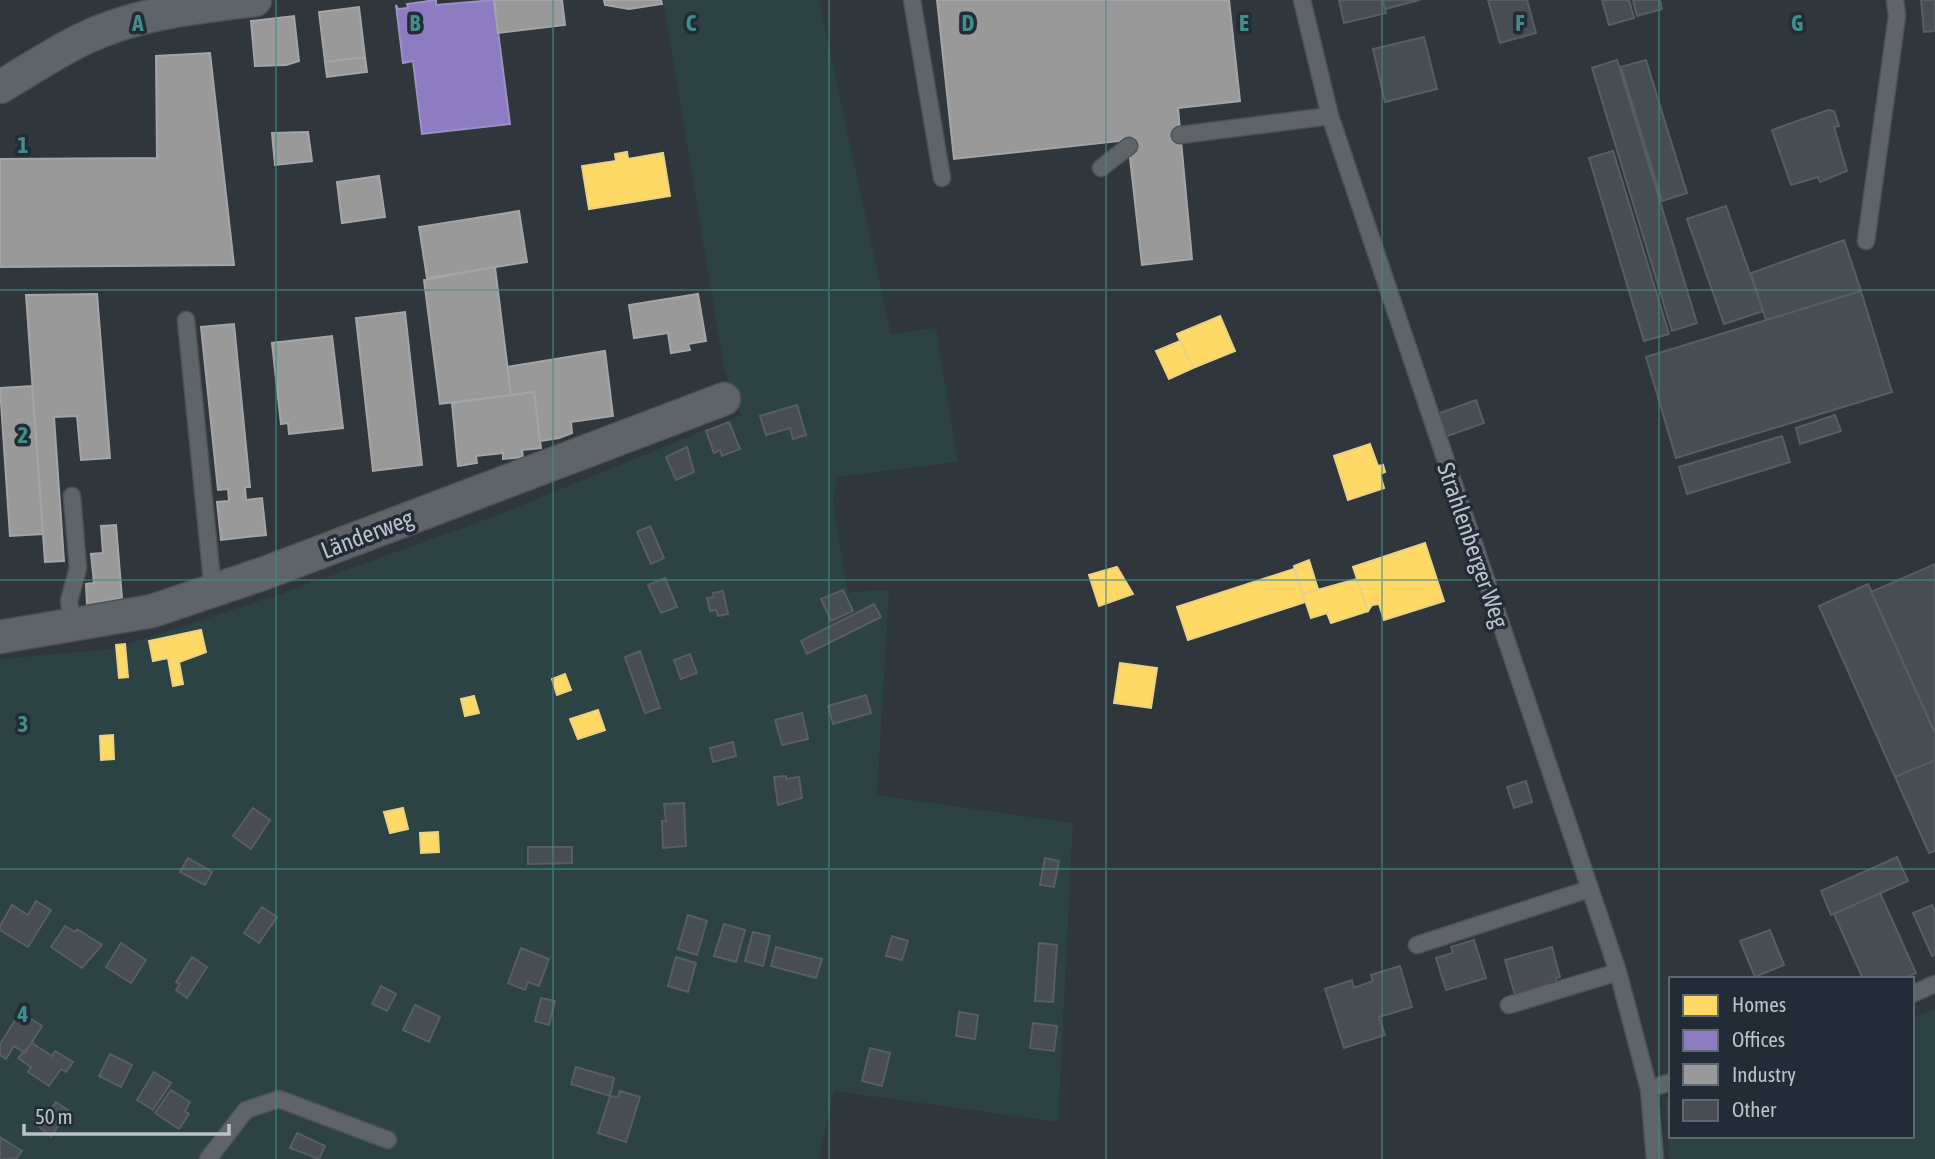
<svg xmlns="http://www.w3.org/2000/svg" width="1935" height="1159" font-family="'Asap Condensed',sans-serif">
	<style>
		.green { fill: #2c4243 }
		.homes { fill: #ffd966; stroke: #ead284; stroke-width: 2 }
		.offices { fill: #8e7cc3; stroke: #9b91c5; stroke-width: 2 }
		.industry { fill: #999; stroke: #a3a5a8; stroke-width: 2 }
		.building { fill: #474d52; stroke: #575d63; stroke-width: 2 }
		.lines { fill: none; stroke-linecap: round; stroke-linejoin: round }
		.service-casing { stroke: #4d5257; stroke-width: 19 }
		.minor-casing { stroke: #4d5257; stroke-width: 35 }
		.service { stroke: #5f6469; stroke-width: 16 }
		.minor { stroke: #5f6469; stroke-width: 32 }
		.grid { fill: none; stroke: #428d8a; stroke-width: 2; stroke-opacity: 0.55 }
		.labels { text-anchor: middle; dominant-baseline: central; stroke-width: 7; stroke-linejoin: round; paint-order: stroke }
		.street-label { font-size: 24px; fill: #bac2cb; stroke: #222c37 }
		.grid-label { font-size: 23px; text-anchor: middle; font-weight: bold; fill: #428d8a; stroke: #222c37; stroke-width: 7; stroke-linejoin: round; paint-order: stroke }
	</style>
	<rect width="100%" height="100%" fill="#2f363c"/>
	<!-- green -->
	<path class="green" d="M663,0h156l72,334 45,-6 22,134 -121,15 -4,26 15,89 41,-2 -12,205 196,28 -15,299 -224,-31 -15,68h-819v-500l113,-10 173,-57 212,-77 243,-100 -17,-46z
		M1935,1009v150h-266l-3,-59 5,-2v38h241v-119z"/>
	<!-- homes -->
	<path class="homes" d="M627,152l1,7 35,-6 7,43 -81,13 -7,-43 34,-5 -1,-7z
		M1220,316l15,35 -42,17 -16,-34z
		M1180,341l13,27 -24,11 -13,-28z
		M1370,444l8,22 5,-1 2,7 -5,2 4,14 -36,12 -14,-44z
		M1425,543l19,58 -60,19 -5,-16 -7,1 -4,6 -15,-44z
		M1309,560l9,29 -15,5 -9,-28z
		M1117,567l16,27 -34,12 -10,-31z
		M1294,569l11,33 -117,38 -11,-33z
		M1357,579l11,32 -37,12 -4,-10 -16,5 -8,-24z
		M201,630l5,22 -27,10 4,22 -10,2 -5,-28 -15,3 -4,-20z
		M125,644l3,33 -9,1 -3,-33z
		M1120,663l37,5 -6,40 -37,-5z
		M565,674l6,16 -14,5 -5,-16z
		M474,696l5,17 -14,3 -4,-17z
		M598,710l7,20 -27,9 -8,-20z
		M113,735l1,24 -13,1 -1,-24z
		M403,808l5,21 -18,4 -6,-21z
		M438,832l1,20 -18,1 -1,-20z"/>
	<!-- offices -->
	<path class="offices" d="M436,0v5l58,-5 16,124 -88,10 -9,-73 -10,2 -7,-58 2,4 10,-1 -1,-4z"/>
	<!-- industry -->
	<path class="industry" d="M494,0h68l3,25 -67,8z
		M604,0h57l1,4 -33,5 -24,-4z
		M937,0h292l11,101 -62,7 14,151 -50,6 -14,-125 -174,19z
		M359,7l6,50 -40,5 -6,-50z
		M294,16l5,45 -13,4 -31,1 -4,-45z
		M210,53l24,212 -234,2v-108l157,-1 -1,-102z
		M365,57l2,15 -40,5 -2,-15z
		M308,132l4,29 -37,4 -3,-32z
		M379,176l6,41 -43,6 -5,-41z
		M519,211l8,51 -100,16 -8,-51z
		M495,267l16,128 -71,9 -16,-124z
		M97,294l13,164 -29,2 -4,-44 -23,1 10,144 -19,1 -19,-267z
		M698,294l8,47 -18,3 2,6 -19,3 -3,-20 -34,5 -5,-33z
		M405,312l17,153 -49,6 -17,-153z
		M234,324l16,163h-5l1,13 16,-2 4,37 -45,5 -4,-38 12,-1 -1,-12 -10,1 -17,-163z
		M332,336l11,92 -54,6 -1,-11 -7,1 -9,-81z
		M605,351l8,65 -42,6 1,11 -13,5 -19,3 -6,-49 -23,3 -4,-28z
		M32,386l11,148 -33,2 -10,-148z
		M534,392l7,56 -19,2 1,7 -20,2v-6l-27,3 1,7 -19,3 -6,-63z
		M116,525l6,73 -35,7 -1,-21 8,-1 -3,-29 12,-1 -2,-27z"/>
	<!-- building -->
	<path class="building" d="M1339,0h44l3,13 -42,10z
		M1383,0h37l-35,9z
		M1488,0h39l9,33 -36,10z
		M1602,0h27l5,18 -25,7z
		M1633,0h27l2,9 -25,7z
		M1921,0h14v31l-11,1z
		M1424,37l13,52 -52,13 -12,-53z
		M1617,60l80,263 -25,8 -80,-263z
		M1646,60l41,133 -25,8 -41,-134z
		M1828,110l6,1 5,15 -5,1 13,44 -27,11 -2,-5 -27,8 -19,-55z
		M1613,151l56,183 -25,7 -55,-183z
		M1726,206l37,105 -39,13 -37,-105z
		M1844,240l17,51 -95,29 -15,-47z
		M1861,291l31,101 -216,66 -30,-101z
		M1476,400l8,23 -42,15 -8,-23z
		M797,405l9,30 -13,4 -3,-11 -24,7 -6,-19z
		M1835,415l6,16 -41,13 -4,-16z
		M729,422l11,27 -18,7 -2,-6 -6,3 -8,-22z
		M1782,436l8,26 -103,32 -8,-27z
		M687,447l7,25 -18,8 -10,-23z
		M650,526l14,32 -13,6 -14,-32z
		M1935,564v169l-64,-141z
		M665,578l12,29 -16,6 -13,-28z
		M1868,584l67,149v27l-40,17 -76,-171z
		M843,590l10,21 -22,10 -10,-22z
		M723,591l5,23 -10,2 -2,-6 -6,1 -3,-13 7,-1 -1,-4z
		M874,604l7,13 -74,37 -6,-13z
		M640,651l20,57 -15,5 -20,-56z
		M690,654l7,19 -16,6 -7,-19z
		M866,695l5,18 -38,11 -5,-18z
		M802,713l6,26 -26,6 -7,-25z
		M733,742l3,14 -23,6 -3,-14z
		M1935,760v91l-6,2 -34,-76z
		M786,776v3l13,-2 3,21 -24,7 -4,-28z
		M1526,781l6,21 -18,6 -7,-21z
		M684,803l2,43 -23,2 -1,-27h4l-2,-17z
		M253,808l17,12 -19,29 -18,-13z
		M528,847h44v16l-44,1z
		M1897,857l11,24 -77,34 -10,-24z
		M188,858l24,14 -7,13 -25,-13z
		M1045,858l14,3 -5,26 -14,-2z
		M1880,893l36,80 -13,6h-40l-29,-65z
		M36,901l15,9 -23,37 -28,-17v-4l12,-21 16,10z
		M1932,905l3,7v43l-3,1 -19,-43z
		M262,907l15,10 -18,26 -15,-10z
		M688,915l19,6 -10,34 -19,-6z
		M724,924l21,6 -9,32 -22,-6z
		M65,926l10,6 2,-3 25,16 -20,23 -31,-21z
		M1770,930l14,35 -29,12 -15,-36z
		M753,932l17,4 -7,30 -18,-5z
		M892,936l16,5 -6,19 -16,-4z
		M1474,940l12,38 -40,12 -10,-32 17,-5 -2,-6z
		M121,943l25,17 -15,23 -25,-16z
		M1039,943l18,2 -4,57 -18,-1z
		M776,947l46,12 -6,19 -45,-12z
		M1552,947l8,30 -4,1 1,5 -42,12 -10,-35z
		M521,948l28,11 -10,27 -11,-4 -3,8 -17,-7z
		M192,957l15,10 -20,31 -11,-8 4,-6 -4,-2z
		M676,957l20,6 -8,29 -20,-6z
		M1400,966l12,41 -33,10 6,18 -41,13 -19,-59 27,-9 2,8 19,-7 -2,-6z
		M381,986l15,8 -9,17 -15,-7z
		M541,998l14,3 -6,24 -14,-4z
		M415,1005l25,12 -11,25 -26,-12z
		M959,1012l19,3 -3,24 -19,-3z
		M25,1015l17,11 -17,27 -11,-7 -8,13 -6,-4v-11l16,-25 5,3z
		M1033,1023l24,3 -3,25 -24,-3z
		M32,1043l20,13 3,-5 18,11 -7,10 -5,-3 -12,17 -21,-14 3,-5 -13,-9z
		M870,1048l20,5 -8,33 -20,-5z
		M110,1054l22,11 -11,22 -22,-11z
		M576,1067l38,11 -4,18 -39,-12z
		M154,1072l17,11 -18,27 -16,-10z
		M171,1090l19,12 -5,9 4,3 -10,15 -24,-16z
		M620,1091l20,6 -14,45 -28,-9 12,-37 8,1z
		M56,1102l13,9 -18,25 -12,-9z
		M297,1133l28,13 -6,13 -29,-11z
		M0,1137l22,14 -6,8h-16z"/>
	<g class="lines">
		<defs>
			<path id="service" d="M912,0l30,178
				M1302,0l28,116 288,856 31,117 6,70
				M1180,135l150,-19
				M1101,168l28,-22
				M1866,241l31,-225 -2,-16
				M186,320l27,271
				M72,496l6,72 -9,33 4,25
				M1417,945l172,-56
				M1912,994l23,-10
				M1509,1005l109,-33
				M1649,1089l22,-7
				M208,1159l38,-49 33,-11 109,41"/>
			<path id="minor" d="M0,87c28,-16 55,-35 85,-49 53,-25 112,-31 170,-38
				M0,637l152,-26 113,-38 459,-174"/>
		</defs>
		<!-- service casing -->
		<use href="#service" class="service-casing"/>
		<!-- minor casing -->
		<use href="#minor" class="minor-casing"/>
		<!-- service -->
		<use href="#service" class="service"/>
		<!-- minor -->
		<use href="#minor" class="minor"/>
	</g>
	<!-- grid -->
	<path class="grid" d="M276,0v1159M553,0v1159M829,0v1159M1106,0v1159M1382,0v1159M1659,0v1159M0,290h1935M0,580h1935M0,869h1935"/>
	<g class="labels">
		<!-- street labels -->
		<g class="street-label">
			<text transform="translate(367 534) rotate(-21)">Länderweg</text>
			<text transform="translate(1473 545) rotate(71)">Strahlenberger Weg</text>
		</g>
	</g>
	<g class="grid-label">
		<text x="138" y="31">A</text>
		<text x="415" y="31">B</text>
		<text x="691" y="31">C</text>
		<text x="968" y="31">D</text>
		<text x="1244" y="31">E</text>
		<text x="1520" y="31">F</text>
		<text x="1797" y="31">G</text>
		<text x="23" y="153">1</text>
		<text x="23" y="443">2</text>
		<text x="23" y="732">3</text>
		<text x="23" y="1022">4</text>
	</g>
	<!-- legend -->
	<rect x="1669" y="977" width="245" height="161" fill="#222c37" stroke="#5f6872" stroke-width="2"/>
	<rect x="1683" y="995" width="35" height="21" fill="#ffd966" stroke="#5f6872" stroke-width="2"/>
	<text x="1732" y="1012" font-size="21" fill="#bac2cb">Homes</text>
	<rect x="1683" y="1030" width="35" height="21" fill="#8e7cc3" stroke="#5f6872" stroke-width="2"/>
	<text x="1732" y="1047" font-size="21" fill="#bac2cb">Offices</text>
	<rect x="1683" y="1064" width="35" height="21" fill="#999999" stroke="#5f6872" stroke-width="2"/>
	<text x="1732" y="1082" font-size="21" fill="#bac2cb">Industry</text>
	<rect x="1683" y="1100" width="35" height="21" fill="#474d52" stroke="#5f6872" stroke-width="2"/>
	<text x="1732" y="1117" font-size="21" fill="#bac2cb">Other</text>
	<!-- scale -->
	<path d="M24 1124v10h205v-10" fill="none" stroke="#bac2cb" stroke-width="3.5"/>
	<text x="35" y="1124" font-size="21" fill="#bac2cb" stroke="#222c37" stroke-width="5" paint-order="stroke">50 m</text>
</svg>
